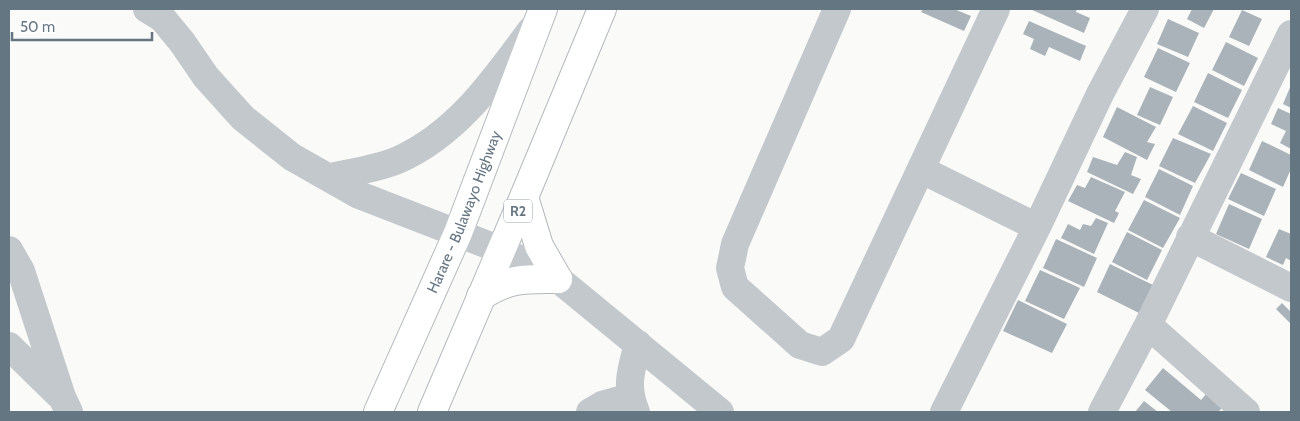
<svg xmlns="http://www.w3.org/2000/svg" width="1300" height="421" font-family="Cabin,sans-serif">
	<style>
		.building { fill: #aab3b9 }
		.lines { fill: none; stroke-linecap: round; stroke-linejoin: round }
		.highway-casing { stroke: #b4b9bd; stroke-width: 30 }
		.minor { stroke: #c3c8cc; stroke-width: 28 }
		.highway { stroke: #fff; stroke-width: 28 }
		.labels { text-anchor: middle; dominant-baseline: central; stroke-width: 5; stroke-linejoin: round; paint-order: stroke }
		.shield { fill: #fff; stroke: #939fa8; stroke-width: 1 }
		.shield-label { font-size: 14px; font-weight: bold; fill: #657683 }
		.street-label { font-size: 15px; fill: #657683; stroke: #fff }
	</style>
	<rect width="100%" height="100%" fill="#fafaf8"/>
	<!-- building -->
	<path class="building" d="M923,9h31l17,7 -7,15 -43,-19z
		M1030,9h47l-1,3 14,6 -6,15z
		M1192,9h22l-10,19 -17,-9z
		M1242,10l20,9 -13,27 -20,-9z
		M1168,19l31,14 -11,24 -31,-13z
		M1029,21l57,25 -6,15 -31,-14 -4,9 -15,-7 4,-10 -11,-5z
		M1226,42l32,16 -14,28 -32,-16z
		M1158,48l32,15 -14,29 -32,-15z
		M1208,73l34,17 -14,28 -34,-16z
		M1291,85v23l-8,-4z
		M1150,87l23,10 -13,28 -23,-10z
		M1193,106l34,17 -14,28 -35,-17z
		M1117,107l39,20 -9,15 8,2 -8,16 -44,-23z
		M1278,108l13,6v35l-11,-6 6,-12 -15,-7z
		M1173,138l38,16 -16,29 -36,-17z
		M1262,141l29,14v14l-8,18 -34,-17z
		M1125,152l12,5 -6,18 10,4 -8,15 -46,-22 6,-15 24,8z
		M1159,169l34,17 -13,29 -35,-18z
		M1241,173l35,16 -12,27 -36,-17z
		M1091,177l34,15 -10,19 4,2 -5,10 -46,-22 9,-16 8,3z
		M1144,200l36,18 -17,30 -35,-18z
		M1229,204l33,15 -13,30 -33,-15z
		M1096,218l12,5 -14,31 -33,-16 7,-14 12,6 3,-6 8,2z
		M1279,229l12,5v27l-5,-3 -3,7 -17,-8z
		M1127,232l35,18 -15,30 -35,-18z
		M1056,239l41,19 -13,29 -41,-19z
		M1110,264l45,22 -14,28 -44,-22z
		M1040,270l40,18 -16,31 -39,-18z
		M1018,300l49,24 -15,29 -49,-22z
		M1282,303l9,9v12l-15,-15z
		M1163,368l38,32 7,-8 16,14 -6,6h-46l-27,-22z
		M1144,401l14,11h-23z"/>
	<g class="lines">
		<defs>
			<g id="highway">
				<path d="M524,197l15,49 19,33"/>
				<path d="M481,296c30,-19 44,-17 77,-17"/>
				<path id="s1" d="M378,412l80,-179 85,-224"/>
				<path d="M432,412l92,-215 78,-188"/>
			</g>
		</defs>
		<!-- highway casing -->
		<use href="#highway" class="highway-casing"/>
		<!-- minor -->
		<path class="minor" d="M147,9l16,10 19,23 24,35 37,41 49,39 67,38 142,55 57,29 162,133
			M837,9l-102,235 -5,24 5,19 65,58 22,7 19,-13 155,-330
			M922,170l115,57
			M330,177c22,-5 47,-8 68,-17 59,-26 96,-80 133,-130
			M1190,237l101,51
			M9,250l12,21 41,126 7,15
			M1148,325l98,87
			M9,346l50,49
			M590,412l12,-7 28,-8
			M636,412c-11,-26 -5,-42 2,-68
			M944,412l93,-185 63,-133 45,-85
			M1102,412l46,-87 143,-291"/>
		<!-- highway -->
		<use href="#highway" class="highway"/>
	</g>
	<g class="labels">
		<!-- shield labels -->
		<rect class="shield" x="504" y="199.5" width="28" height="23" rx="4"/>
		<g class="shield-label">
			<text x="518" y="211">R2</text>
		</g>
		<!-- street labels -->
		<g class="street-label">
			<text stroke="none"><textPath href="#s1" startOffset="218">Harare - Bulawayo Highway</textPath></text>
		</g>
	</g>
	<!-- border -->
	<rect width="1300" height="421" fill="none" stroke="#657683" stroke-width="20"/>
	<!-- scale -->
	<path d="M12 32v8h140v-8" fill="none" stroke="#657683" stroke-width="2.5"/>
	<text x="20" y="32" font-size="15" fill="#657683" stroke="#ffffff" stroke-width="4" paint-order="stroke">50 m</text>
</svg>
